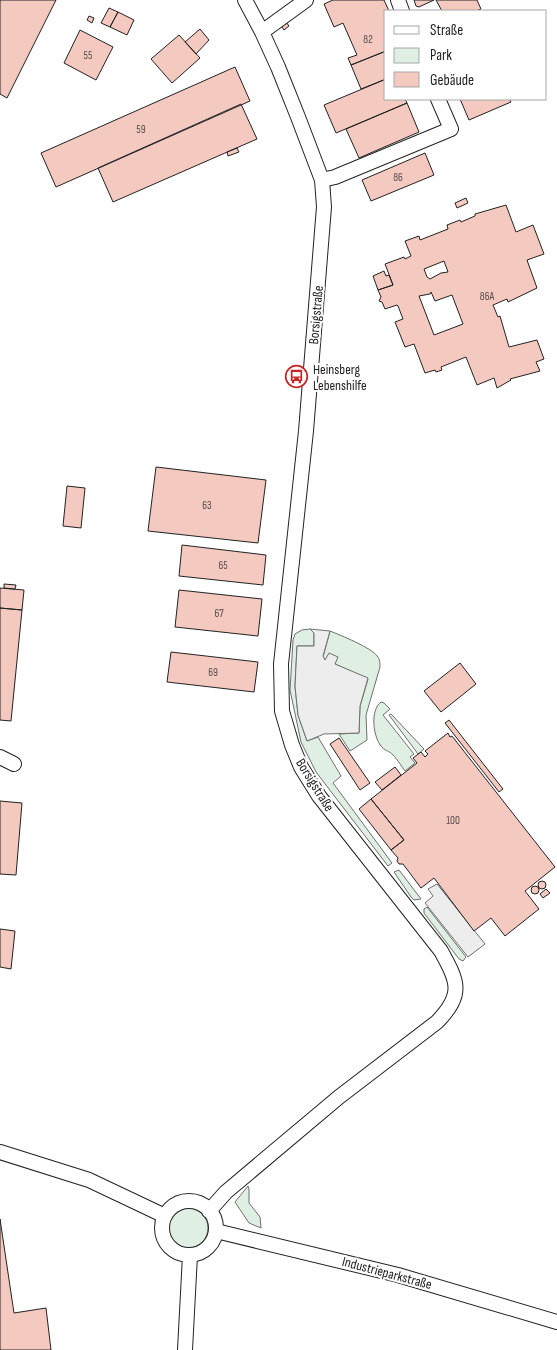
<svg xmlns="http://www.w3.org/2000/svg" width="557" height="1350" font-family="'Sofia Sans Condensed',sans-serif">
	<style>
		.green { fill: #e0efe3; stroke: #6f6f6f }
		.parking { fill: #ededed; stroke: #6f6f6f }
		.building { fill: #f3c9c0; stroke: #222; fill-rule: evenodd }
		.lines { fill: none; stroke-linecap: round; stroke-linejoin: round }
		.minor-casing { stroke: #222; stroke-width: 16 }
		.minor { stroke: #fff; stroke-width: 14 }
		.labels { text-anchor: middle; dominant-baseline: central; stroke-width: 4; stroke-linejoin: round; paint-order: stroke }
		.number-label { font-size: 11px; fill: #564c4a }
		.street-label { font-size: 14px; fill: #222; stroke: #fff }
		.poi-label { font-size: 14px; fill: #222; stroke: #fff; text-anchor: start }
	</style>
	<rect width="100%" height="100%" fill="#fff"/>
	<!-- green -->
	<path class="green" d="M310,629l4,4v13h-17l-2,40 3,29 9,26 11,-4 23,39 -8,7 59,80 -4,3 -72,-94 -15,-30 -11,-52 3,-50 2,-6 7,-4z
		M330,631c10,4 42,17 47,25 3,3 3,7 3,11l-14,48 1,25 -17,11 -11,-17 20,-1 1,-27 8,-27 -33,-15 2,-7 -11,4 -3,-4z
		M381,702l3,1 6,6 -7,6 31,39 -4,3 5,6 -10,8c-4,-5 -7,-11 -12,-16 -3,-4 -10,-5 -12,-9 -8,-10 -11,-36 0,-44z
		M391,714l33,35 -6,5 -29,-39z
		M399,870l22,29 -7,1 -3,-3 -17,-25z
		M427,907l39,50 -3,4 -4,-2 -35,-46v-4z
		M248,1186l1,3v14l11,14 1,11 -12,-5 -14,-21z
		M168 1228a20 20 0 1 1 40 0a20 20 0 1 1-40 0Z"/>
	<!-- parking -->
	<path class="parking" d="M310,629l20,2 -7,25 2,4 4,-7 9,4 -3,7 33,14 -8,28 -1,27 -35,1 -17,7 -9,-26 -3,-29 2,-40h17v-13z
		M437,884l48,60 -17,13 -43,-54 8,-7 -5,-7z"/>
	<!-- building -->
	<path class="building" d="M0,0h56l-49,98 -7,-4z
		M333,0h51l5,11h-3v40l-35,14 -3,-7 9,-3 -14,-32 -9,4 -10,-23z
		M414,0h20l-15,7 -3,-1z
		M436,0h41l4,9 -5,2h-34z
		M109,8l9,4 -8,15 -9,-4z
		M118,12l16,8 -7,15 -17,-8z
		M89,16l5,2 -2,5 -5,-3z
		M286,22l3,4 -5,4 -3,-4z
		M200,29l9,11 -13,14 -11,-12z
		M80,30l33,17 -17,33 -32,-17z
		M179,35l21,23 -28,25 -21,-24z
		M386,51v28l-25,10 -10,-24z
		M235,67l15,34 -194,86 -15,-34z
		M386,79v20h19l2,4 -71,30 -12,-28z
		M460,99h49l2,3 -42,18z
		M407,103l12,29 -60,26 -13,-29z
		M241,104l16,35 -144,63 -15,-34z
		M237,148l2,4 -11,4 -1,-4z
		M425,153l9,22 -63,26 -9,-21z
		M466,198l2,5 -11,5 -2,-5z
		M506,205l10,27 17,-7 11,29 -17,6 10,28 -29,14 -1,-3 -14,6 5,12 2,-1 9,31 28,-7 7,19 -8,3 4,9 -30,8 1,1 -14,8 -3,-10 -17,7 -11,-28 -25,10 1,3 -6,2 -1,-2 -10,3 -11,-29 -9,3 -10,-25 8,-3 -5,-13 -1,-1 -12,4 -3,-7 -3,-1 2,-4 -3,-7 15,-5 -8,-21 19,-7 1,2 6,-3 -6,-15 14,-5 1,4 28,-11 -1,-4 13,-5 1,2 14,-6v-2zM444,261l4,11 -7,1 -11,6 -3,-2 -3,-8zM431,292l4,9 17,-6 11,29 -29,11 -15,-39 11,-2z
		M384,271l2,5 3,-1 4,10 -15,5 -5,-14z
		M156,467l110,13 -8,63 -110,-12z
		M67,486l18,2 -4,40 -18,-2z
		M182,545l84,10 -3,30 -84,-9z
		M4,584l12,1 -1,4 -11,-1z
		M0,588l24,2 -2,20 -22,-2z
		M179,590l83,9 -4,37 -83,-9z
		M0,608l22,2 -11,111 -11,-1z
		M171,652l87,10 -4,30 -87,-10z
		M460,663l16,21 -35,28 -17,-21z
		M449,720l54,69 -4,3 -54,-69z
		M448,733l2,4 2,-1 103,131 -30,24 14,18 -34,27 -14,-18 -17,13 -40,-53 -13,10 -18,-24h-4l-2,-3 1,-3 -7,-8 13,-10 -33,-41 46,-36 -4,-5 8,-6 4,5 3,-3 -3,-3z
		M339,738l31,45 -10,7 -30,-46z
		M395,767l6,8 -19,15 -7,-8z
		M371,799l33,41 -13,10 -32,-41z
		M0,801l22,2 -6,72 -16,-1z
		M538 885a4 4 0 1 1 8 0a4 4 0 1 1-8 0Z
		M531 890a4 4 0 1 1 8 0a4 4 0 1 1-8 0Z
		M546,889l4,4 -7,5 -3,-4z
		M0,929l15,2 -4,38 -11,-2z
		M0,1219l14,94 32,-5 5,42h-51z"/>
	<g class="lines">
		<defs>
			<path id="minor" d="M398,0l4,11
				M262,32l44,-32
				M322,180l13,-3 116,-48 -13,-30
				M0,757l14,7
				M0,1152l89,28 76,36
				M162 1228a27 27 0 1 1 54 0a27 27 0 1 1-54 0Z
				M209,1211l17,-19 113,-95 98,-75c27,-28 21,-40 4,-71l-122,-155 -18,-29 -9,-22 -10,-34 -1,-47 25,-233 18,-224 -2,-27 -24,-63 -20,-50 -16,-35 -17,-32
				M216,1231l182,44 159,47
				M185,1350l5,-95"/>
		</defs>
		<!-- minor casing -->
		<use href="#minor" class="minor-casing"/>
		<!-- minor -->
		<use href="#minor" class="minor"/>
	</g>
	<!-- icons -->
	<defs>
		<symbol id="bus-ring" viewBox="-11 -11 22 22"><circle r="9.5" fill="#fff" stroke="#c62828" stroke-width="1.5"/><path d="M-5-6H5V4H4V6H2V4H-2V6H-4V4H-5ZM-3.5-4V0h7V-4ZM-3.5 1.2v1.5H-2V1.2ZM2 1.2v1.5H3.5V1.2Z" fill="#c62828"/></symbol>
	</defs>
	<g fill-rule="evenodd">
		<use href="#bus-ring" x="284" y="364" width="25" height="25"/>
	</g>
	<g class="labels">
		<!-- number labels -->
		<g class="number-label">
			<text x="368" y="39">82</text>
			<text x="88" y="55">55</text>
			<text x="141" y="129">59</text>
			<text x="398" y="177">86</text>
			<text x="487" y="296">86A</text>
			<text x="207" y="505">63</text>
			<text x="223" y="565">65</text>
			<text x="219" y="613">67</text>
			<text x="213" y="672">69</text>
			<text x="453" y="820">100</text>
		</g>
		<!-- street labels -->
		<g class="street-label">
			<text transform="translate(316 315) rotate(-85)">Borsigstraße</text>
			<text transform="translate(315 785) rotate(58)">Borsigstraße</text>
			<text transform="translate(387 1273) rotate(15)">Industrieparkstraße</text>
		</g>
		<!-- poi labels -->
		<g class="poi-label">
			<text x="313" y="369">Heinsberg<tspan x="313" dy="16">Lebenshilfe</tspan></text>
		</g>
	</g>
	<!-- legend -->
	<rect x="384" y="10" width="162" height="90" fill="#ffffff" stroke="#a7a7a7"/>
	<rect x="394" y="26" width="25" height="8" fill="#ffffff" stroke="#a7a7a7"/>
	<text x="430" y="35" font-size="15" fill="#222222">Straße</text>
	<rect x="394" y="48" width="25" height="15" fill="#e0efe3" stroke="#a7a7a7"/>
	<text x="430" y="60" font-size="15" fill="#222222">Park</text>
	<rect x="394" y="72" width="25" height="15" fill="#f3c9c0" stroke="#a7a7a7"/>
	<text x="430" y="85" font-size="15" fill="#222222">Gebäude</text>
</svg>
